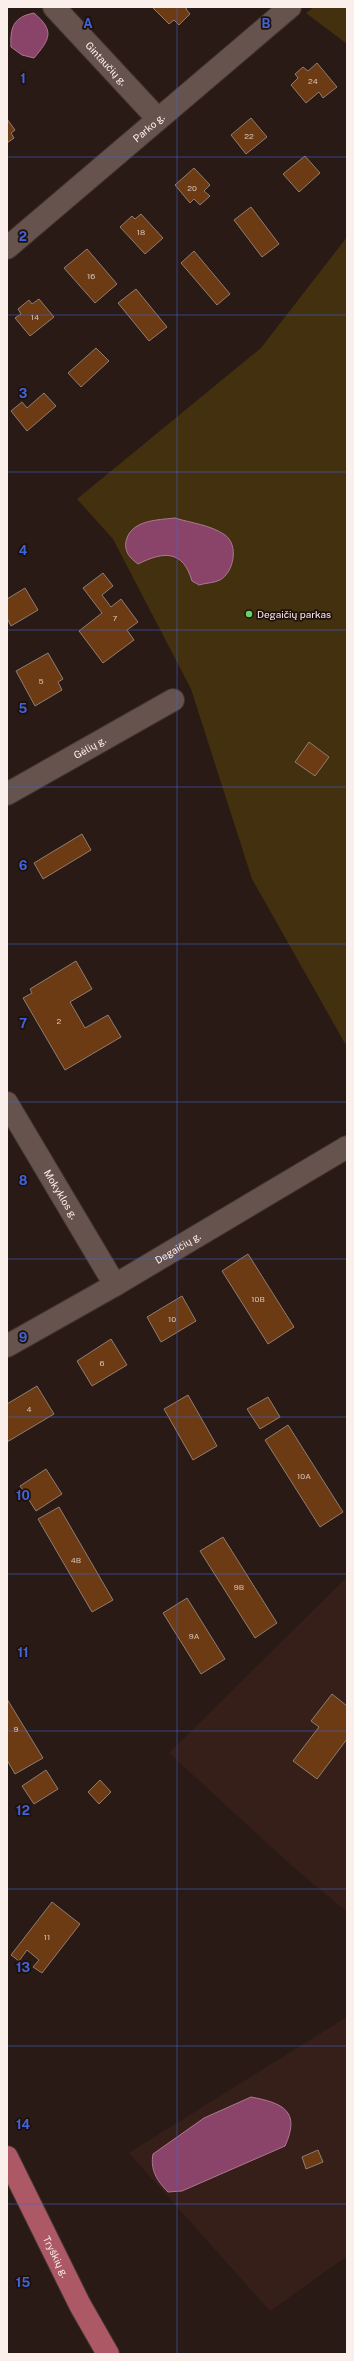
<svg xmlns="http://www.w3.org/2000/svg" width="354" height="2361" font-family="'Public Sans',sans-serif">
	<style>
		.built { fill: #361f19 }
		.green { fill: #43300f }
		.water { fill: #8b4469; stroke: #ad7790 }
		.building { fill: #6c3b13; stroke: #8f7d72 }
		.lines { fill: none; stroke-linecap: round; stroke-linejoin: round }
		.minor-casing { stroke: #413432; stroke-width: 24 }
		.major-casing { stroke: #413432; stroke-width: 24 }
		.minor { stroke: #67534e; stroke-width: 22 }
		.major { stroke: #ac5865; stroke-width: 22 }
		.grid { fill: none; stroke: #3e66db; stroke-width: 1; stroke-opacity: 0.55 }
		.poi-dot { fill: #65d467; stroke: #20100d; stroke-width: 1.5 }
		.labels { text-anchor: middle; dominant-baseline: central; stroke-width: 3.5; stroke-linejoin: round; paint-order: stroke }
		.number-label { font-size: 8px; fill: #d7c2b6 }
		.street-label { font-size: 10px; fill: #fbefec; stroke: #20100d }
		.poi-label { font-size: 10px; fill: #fbefec; stroke: #20100d; text-anchor: start }
		.grid-label { font-size: 13px; text-anchor: middle; font-weight: bold; fill: #3e66db; stroke: #20100d; stroke-width: 3.5; stroke-linejoin: round; paint-order: stroke }
	</style>
	<rect width="100%" height="100%" fill="#2a1a16"/>
	<!-- built -->
	<path class="built" d="M347,1577v335l-56,-47 -122,-112z
		M347,2017v239l-77,55 -141,-158z"/>
	<!-- green -->
	<path class="green" d="M314,7h33v37l-41,-31z
		M347,237v810l-95,-168 -61,-190 -78,-150 -36,-40 184,-151z"/>
	<!-- water -->
	<path class="water" d="M34,13c21,18 16,26 0,45l-12,-3 -11,-8c-1,-19 2,-30 23,-34z
		M175,518c16,5 36,7 50,17 14,10 9,37 -5,45 -6,3 -15,3 -21,5l-7,-4c-9,-31 -28,-30 -54,-17 -8,-6 -14,-12 -12,-23 5,-21 31,-21 49,-23z
		M251,2097c32,6 50,14 34,49l-103,45 -14,1c-11,-11 -18,-22 -15,-38l51,-36z"/>
	<!-- building -->
	<path class="building" d="M152,7h35l-1,2 4,5 -11,11 -5,-5 -5,4z
		M317,63l20,24 -14,11 -4,-6 -13,11 -15,-18 7,-7 -3,-4 8,-7 5,4z
		M251,118l16,19 -21,17 -15,-19z
		M7,119l8,11 -4,3 3,5 -7,5z
		M305,156l15,17 -21,19 -16,-18z
		M194,168l16,17 -6,6 6,5 -10,9 -6,-6 -4,4 -15,-18z
		M251,207l28,37 -17,13 -28,-37z
		M141,214l22,24 -18,16 -25,-27 12,-11 3,3z
		M87,249l30,35 -22,19 -31,-35z
		M194,251l36,43 -13,11 -36,-42z
		M136,289l31,38 -18,14 -31,-38z
		M39,299l15,18 -24,19 -15,-18 6,-4 -3,-5 11,-9 3,4z
		M96,348l13,13 -28,26 -13,-14z
		M44,393l12,13 -29,25 -16,-20 11,-9 5,6z
		M103,573l10,13 -11,9 9,12 10,-8 17,23 -11,8 7,10 -31,23 -24,-32 23,-18 -19,-25z
		M25,588l13,22 -27,16 -4,-8v-19z
		M48,653l15,26 -5,3 4,8 -27,16 -19,-35z
		M309,742l20,15 -14,19 -20,-14z
		M82,834l9,16 -48,29 -9,-16z
		M76,961l16,28 -22,13 15,26 23,-13 13,22 -56,33 -42,-72 9,-5 -2,-4z
		M248,1254l46,73 -26,17 -46,-73z
		M182,1296l14,25 -35,21 -14,-25z
		M111,1339l16,26 -35,21 -15,-25z
		M37,1386l17,28 -47,28v-38z
		M188,1395l29,51 -24,14 -29,-51z
		M268,1397l12,20 -20,12 -13,-20z
		M288,1425l55,87 -23,15 -55,-87z
		M46,1469l16,25 -26,17 -16,-25z
		M59,1507l54,93 -21,12 -54,-93z
		M223,1537l54,86 -22,15 -55,-87z
		M187,1598l38,61 -24,15 -38,-61z
		M332,1694l15,12v33l-30,40 -24,-18 26,-34 -8,-6z
		M7,1699l36,59 -28,16 -8,-14z
		M46,1770l12,19 -24,15 -12,-18z
		M100,1780l11,12 -12,12 -11,-12z
		M52,1902l28,22 -38,49 -9,-6 6,-7 -12,-10 -8,11 -8,-6z
		M318,2150l5,12 -17,7 -4,-12z"/>
	<g class="lines">
		<defs>
			<g id="minor">
				<path id="s1" d="M54,7l104,112"/>
				<path id="s2" d="M7,248l283,-241"/>
				<path id="s3" d="M7,794l166,-94"/>
				<path id="s4" d="M7,1103l108,182"/>
				<path id="s5" d="M7,1346l108,-61 232,-138"/>
			</g>
			<g id="major">
				<path id="s6" d="M7,2157l73,148 28,49"/>
			</g>
		</defs>
		<!-- minor casing -->
		<use href="#minor" class="minor-casing"/>
		<!-- major casing -->
		<use href="#major" class="major-casing"/>
		<!-- minor -->
		<use href="#minor" class="minor"/>
		<!-- major -->
		<use href="#major" class="major"/>
	</g>
	<!-- grid -->
	<path class="grid" d="M177,7v2347M7,157h340M7,315h340M7,472h340M7,630h340M7,787h340M7,944h340M7,1102h340M7,1259h340M7,1417h340M7,1574h340M7,1731h340M7,1889h340M7,2046h340M7,2204h340"/>
	<!-- markers -->
	<circle class="poi-dot" cx="249" cy="614" r="4"/>
	<g class="labels">
		<!-- number labels -->
		<g class="number-label">
			<text x="313" y="81">24</text>
			<text x="249" y="136">22</text>
			<text x="192" y="188">20</text>
			<text x="141" y="232">18</text>
			<text x="91" y="276">16</text>
			<text x="35" y="317">14</text>
			<text x="115" y="618">7</text>
			<text x="41" y="681">5</text>
			<text x="59" y="1021">2</text>
			<text x="258" y="1299">10B</text>
			<text x="172" y="1319">10</text>
			<text x="102" y="1363">6</text>
			<text x="29" y="1409">4</text>
			<text x="304" y="1476">10A</text>
			<text x="76" y="1560">4B</text>
			<text x="239" y="1587">9B</text>
			<text x="194" y="1636">9A</text>
			<text x="16" y="1729">9</text>
			<text x="47" y="1937">11</text>
		</g>
		<!-- street labels -->
		<g class="street-label">
			<text stroke="none"><textPath href="#s1" startOffset="77">Gintaučių g.</textPath></text>
			<text stroke="none"><textPath href="#s2" startOffset="186">Parko g.</textPath></text>
			<text stroke="none"><textPath href="#s3" startOffset="95">Gėlių g.</textPath></text>
			<text stroke="none"><textPath href="#s4" startOffset="106">Mokyklos g.</textPath></text>
			<text stroke="none"><textPath href="#s5" startOffset="197">Degaičių g.</textPath></text>
			<text stroke="none"><textPath href="#s6" startOffset="111">Tryškių g.</textPath></text>
		</g>
		<!-- poi labels -->
		<g class="poi-label">
			<text x="257" y="614">Degaičių parkas</text>
		</g>
	</g>
	<g class="grid-label">
		<text x="88" y="28">A</text>
		<text x="266" y="28">B</text>
		<text x="23" y="83">1</text>
		<text x="23" y="241">2</text>
		<text x="23" y="398">3</text>
		<text x="23" y="555">4</text>
		<text x="23" y="713">5</text>
		<text x="23" y="870">6</text>
		<text x="23" y="1028">7</text>
		<text x="23" y="1185">8</text>
		<text x="23" y="1342">9</text>
		<text x="23" y="1500">10</text>
		<text x="23" y="1657">11</text>
		<text x="23" y="1815">12</text>
		<text x="23" y="1972">13</text>
		<text x="23" y="2129">14</text>
		<text x="23" y="2287">15</text>
	</g>
	<!-- border -->
	<rect width="354" height="2361" fill="none" stroke="#fbefec" stroke-width="16"/>
</svg>
